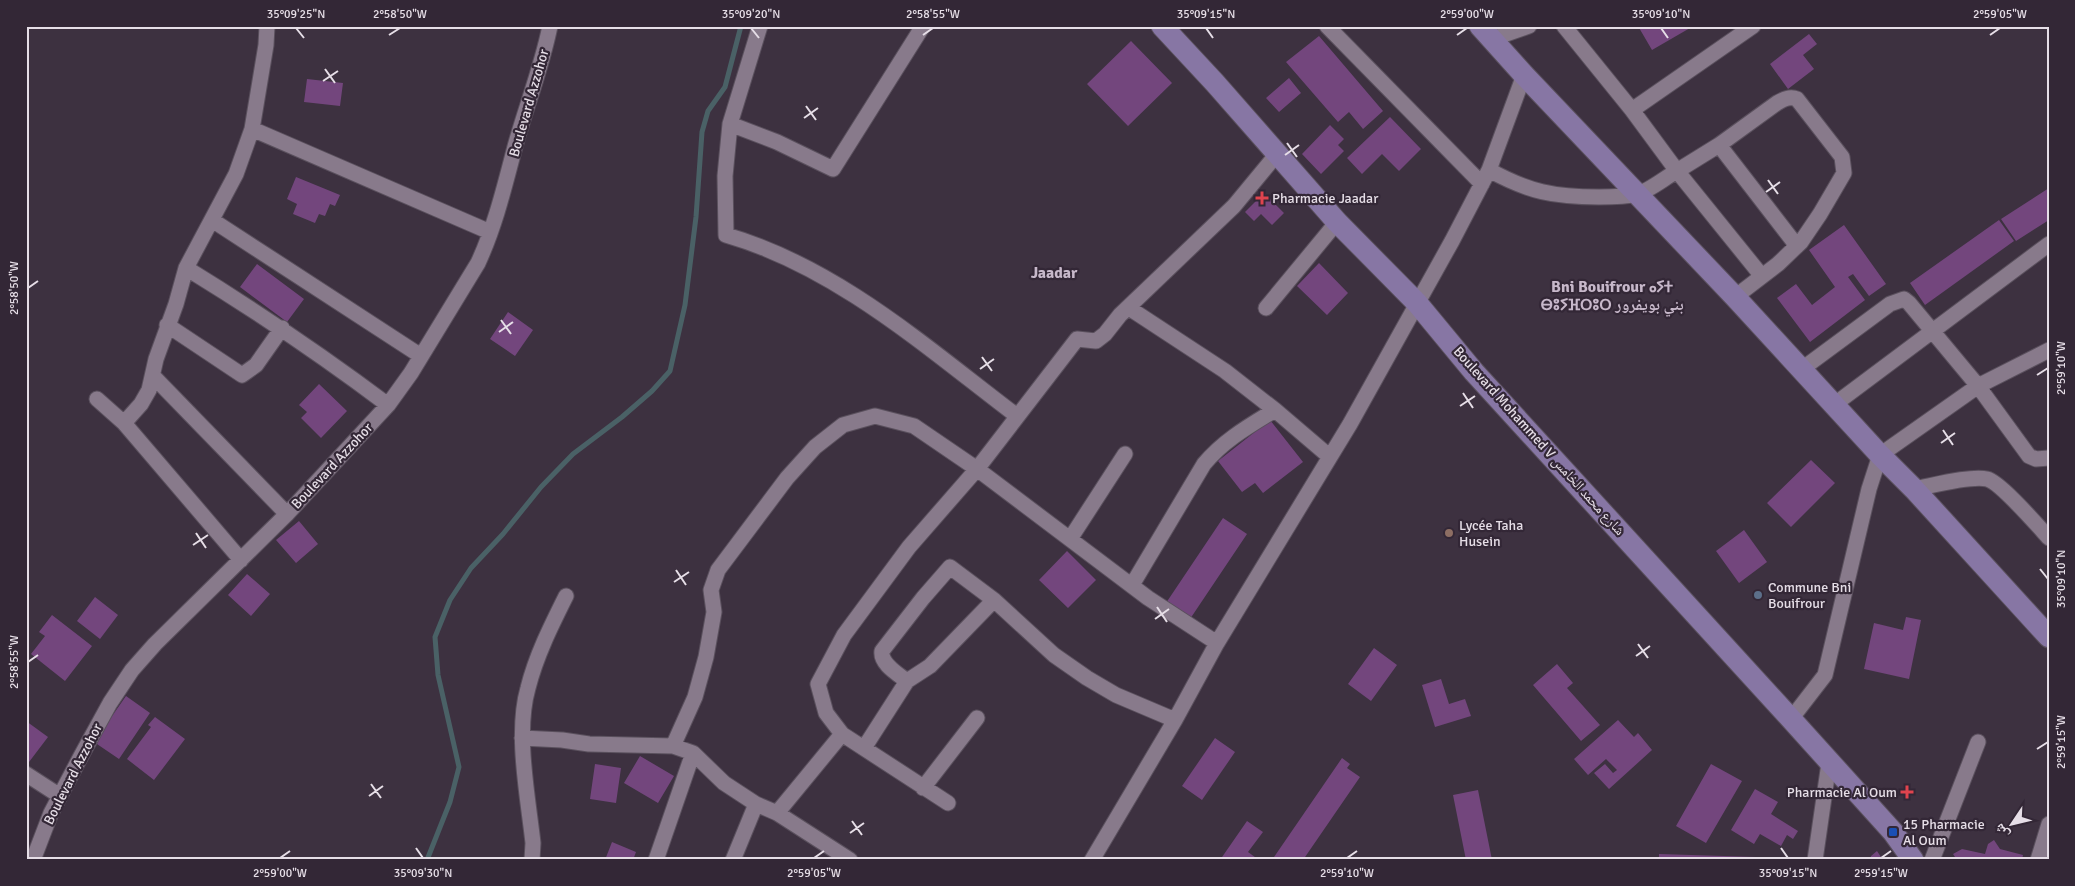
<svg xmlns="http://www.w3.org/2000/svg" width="2075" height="886" font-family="Signika,'Noto Naskh Arabic','Noto Sans Tifinagh',sans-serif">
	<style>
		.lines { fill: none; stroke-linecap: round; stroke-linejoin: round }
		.stream { stroke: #4a6166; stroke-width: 5 }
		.building { fill: #73467d }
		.street-casing { stroke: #5a505d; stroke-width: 17 }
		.secondary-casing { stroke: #5a505d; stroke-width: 23 }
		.street { stroke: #887a8b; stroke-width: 15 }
		.secondary { stroke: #8776a4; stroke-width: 21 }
		.ticks { fill: none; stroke: #e6dee7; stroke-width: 2 }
		.health-dot { fill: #e0444e; stroke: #332736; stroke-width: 2 }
		.education-dot { fill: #8d6e63; stroke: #332736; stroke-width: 2 }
		.service-dot { fill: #5c6f8a; stroke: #332736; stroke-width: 2 }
		.transit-dot { fill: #1a4fb4; stroke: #332736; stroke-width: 2 }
		.labels { text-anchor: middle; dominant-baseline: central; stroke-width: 4.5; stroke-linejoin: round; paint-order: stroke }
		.street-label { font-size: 14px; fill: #e6dee7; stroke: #332736 }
		.poi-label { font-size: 14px; fill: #e6dee7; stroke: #332736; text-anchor: start }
		.quarter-label { font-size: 16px; font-weight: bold; fill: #c7b8ca; stroke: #332736 }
		.neatline { fill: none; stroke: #e6dee7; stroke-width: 2 }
		.ticks-label { font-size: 12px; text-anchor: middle; fill: #e6dee7 }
	</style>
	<rect width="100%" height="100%" fill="#3d3140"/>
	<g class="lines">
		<!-- stream -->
		<path class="stream" d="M427,860l23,-58 9,-35 -21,-92 -3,-38 15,-37 21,-32 32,-34 38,-47 32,-33 49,-37 30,-26 18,-20 15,-66 11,-88 6,-85 6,-21 17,-24 16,-61"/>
	</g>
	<!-- building -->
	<path class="building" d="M1638,26h51l1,2 -38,22z
		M1809,34l8,10 -14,11 11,14 -26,20 -18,-25z
		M1319,36l64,75 -20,18 -14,-17 -11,10 -52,-60z
		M1131,41l41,42 -44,43 -41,-42z
		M1289,78l12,15 -22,19 -13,-14z
		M307,79l36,4 -3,23 -36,-4z
		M1390,117l31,32 -22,22 -17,-17 -20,20 -15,-16z
		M1330,125l14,14 -6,6 6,6 -23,23 -19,-20z
		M296,177l44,18 -5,11 -5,-2 -5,12 -6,-2 -4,9 -22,-9 4,-10 -10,-5z
		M2049,188v32l-33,21 -15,-22z
		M1264,193l20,20 -12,12 -11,-11 -7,7 -9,-9z
		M1999,220l15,21 -89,64 -15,-22z
		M1844,225l42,59 -17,12 -16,-22 -5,3 17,23 -55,42 -33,-44 19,-14 16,21 23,-18 -26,-37z
		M1319,263l29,30 -21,22 -30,-29z
		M257,264l47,35 -17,23 -47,-35z
		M508,312l25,18 -18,26 -25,-17z
		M319,384l28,27 -26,27 -20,-20 6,-6 -8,-7z
		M1270,420l33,42 -40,31 -8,-10 -13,9 -24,-31z
		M1811,460l24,23 -44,44 -24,-24z
		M1223,518l24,16 -57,85 -24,-16z
		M299,521l19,23 -22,19 -20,-23z
		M1744,530l23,32 -28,21 -23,-32z
		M1067,551l29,29 -28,28 -29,-28z
		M247,574l23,20 -19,22 -23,-21z
		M95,597l23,18 -18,24 -23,-18z
		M52,615l40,31 -27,35 -34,-27 14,-18 -6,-4z
		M1906,617l15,3 -12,59 -45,-10 10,-46 29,7z
		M1374,648l23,17 -26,36 -23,-17z
		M1557,664l16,19 -6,5 33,37 -19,16 -48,-56z
		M1441,679l8,25 16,-5 6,17 -36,11 -13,-42z
		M126,696l24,17 -31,46 -25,-17z
		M155,717l30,22 -31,41 -27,-21 24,-32 -3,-2z
		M1618,720l16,17 4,-4 14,17 -43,39 -15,-16 11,-9 8,9 4,-3 -11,-11 -18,16 -14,-16z
		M26,721l22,16 -22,29z
		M1215,738l20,14 -33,48 -20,-14z
		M640,756l34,20 -16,27 -34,-20z
		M1342,758l8,6 -3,4 13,9 -57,83h-31z
		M595,764l26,4 -5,35 -26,-4z
		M1711,764l31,17 -36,62 -30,-17z
		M1755,789l23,13 -7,12 27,17 -5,8 -6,-4 -6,11 -21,-12 -6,10 -23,-14z
		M1478,790l14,70h-26l-13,-65z
		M1247,821l16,11 -15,20 11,8h-39z
		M1994,840l6,9 23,6 -1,5h-65l-4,-6 9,-5 23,5 3,-10z
		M612,842l24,10 -3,8h-28z
		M1877,851l6,9h-13l1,-4z
		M1659,854l127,4v2h-127z
		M1836,857l16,1v2h-19z"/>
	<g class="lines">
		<defs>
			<path id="street" d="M760,26l-30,98 -5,52 1,59c111,32 201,113 291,181
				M1327,26l155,158
				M1564,26l68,84
				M1492,39l37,-13
				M730,124l47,18 56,27 90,-143
				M252,129l238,103
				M1719,145l78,101
				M1489,170c40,22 65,27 110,27 12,0 26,0 38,-3 12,-3 29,-17 40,-23l-45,-61 121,-84
				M212,220l209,136
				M186,268c70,43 137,88 202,137
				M1735,297l43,-33 23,-22 19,-28 24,-41 -2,-16 -45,-58c-7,-3 -13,0 -20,4l-58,42 -42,26 84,104
				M1129,308l96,63 50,39 55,47
				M1266,308l71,-86
				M167,325l75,50 14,-10 26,-37
				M1802,369l88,-65 14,-5 5,4 69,83 51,70 7,3 13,-1
				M153,376l134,138
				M97,399l27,24 117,137
				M1835,404l214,-160
				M124,423l17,-19 8,-14 7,-31 20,-55 10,-36 50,-94 16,-45 14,-84 1,-19
				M1914,489c17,-3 57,-14 73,-10 13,3 51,47 62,59
				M1070,539l55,-85
				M1132,585l72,-121c20,-24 45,-38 71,-54
				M907,681c-9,-7 -27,-17 -25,-30l41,-53 27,-31 44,33 60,55 33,23 29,17 59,25
				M1791,719l34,-44 44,-186 11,-34 98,-69 71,-36
				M522,738l40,2 27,4 84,2 20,7 31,30 32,21 21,9 73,47
				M673,746l22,-49 11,-40 8,-45 -3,-22 7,-20 69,-92 28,-31 28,-22 32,-9 39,10 63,43 171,129 69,45
				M864,748l43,-67 23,-15 64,-66
				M26,774l34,22
				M923,788l54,-70
				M948,803l-106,-69 -16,-21 -8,-29 26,-49 65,-88 68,-78 100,-130 19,2 9,-7 15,-19 114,-109 43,-52
				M777,813l65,-79
				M33,860l18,-47 30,-57 29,-53 22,-33 23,-26 132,-130 101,-109 23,-32 67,-110c18,-39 27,-79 38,-120 11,-39 26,-77 34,-117
				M532,860l1,-17c-5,-46 -18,-110 -5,-155 8,-32 23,-62 38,-92
				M656,860l37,-107
				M733,860l23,-56
				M1092,860l83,-140 42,-77 133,-219 102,-183 37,-71 35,-95
				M1815,860l14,-97
				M1932,860l46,-118
				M2038,860l11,-36"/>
			<path id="secondary" d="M1162,26l53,57 122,139 80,81 57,69 317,347 102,113 20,28
				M1480,26l44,49 211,222 145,158 34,34 135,148"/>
		</defs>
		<!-- street casing -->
		<use href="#street" class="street-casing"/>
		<!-- secondary casing -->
		<use href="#secondary" class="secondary-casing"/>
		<!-- street -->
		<use href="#street" class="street"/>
		<!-- secondary -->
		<use href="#secondary" class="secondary"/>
	</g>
	<!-- ticks -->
	<path class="ticks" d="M296,28l8,10M751,28l8,10M1206,28l7,10M1661,28l7,10M389,35l11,-7M923,35l10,-7M1457,35l10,-7M1990,35l10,-7M325,69l10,14M323,81l15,-10M806,106l10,14M804,118l14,-10M1287,143l10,14M1285,155l14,-10M1768,180l10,14M1766,192l14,-10M28,288l10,-7M501,320l10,14M499,332l14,-10M982,357l10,14M980,369l14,-10M2037,375l11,-7M1463,393l10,15M1460,406l15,-10M1943,430l10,15M1941,443l14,-10M196,533l10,15M193,545l15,-10M2040,569l8,10M676,570l10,15M674,582l15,-10M1157,607l10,15M1155,619l14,-10M1638,644l10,14M1636,656l14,-10M28,662l10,-7M2037,749l11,-7M371,784l10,14M369,796l14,-10M852,821l10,14M850,833l14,-10M416,848l7,10M1781,848l7,10M280,858l10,-7M814,858l10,-7M1347,858l10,-7M1881,858l10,-7"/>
	<!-- markers -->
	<g class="health-dot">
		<path d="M1259.5 190.5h5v5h5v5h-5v5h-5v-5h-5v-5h5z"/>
		<path d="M1904.5 784.5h5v5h5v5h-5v5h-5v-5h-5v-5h5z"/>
	</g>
	<circle class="education-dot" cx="1449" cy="533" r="5"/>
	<circle class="service-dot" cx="1758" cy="595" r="5"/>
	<rect class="transit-dot" x="1888" y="827" width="10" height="10" rx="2.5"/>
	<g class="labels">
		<!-- street labels -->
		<g class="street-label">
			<text transform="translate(529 103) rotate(-74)">Boulevard Azzohor</text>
			<text transform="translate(1539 441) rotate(48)">Boulevard Mohammed V شارع محمد الخامس</text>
			<text transform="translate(332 466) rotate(-47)">Boulevard Azzohor</text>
			<text transform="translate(73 774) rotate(-63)">Boulevard Azzohor</text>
		</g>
		<!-- poi labels -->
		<g class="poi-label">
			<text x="1272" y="198">Pharmacie Jaadar</text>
			<text x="1459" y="525">Lycée Taha<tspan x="1459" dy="16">Husein</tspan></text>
			<text x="1768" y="587">Commune Bni<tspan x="1768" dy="16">Bouifrour</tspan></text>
			<text x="1897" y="792" text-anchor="end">Pharmacie Al Oum</text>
			<text x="1903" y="824">15 Pharmacie<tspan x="1903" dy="16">Al Oum</tspan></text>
		</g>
		<!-- quarter labels -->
		<g class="quarter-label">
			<text x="1054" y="273">Jaadar</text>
			<text x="1612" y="287">Bni Bouifrour ⴰⵢⵜ<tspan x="1612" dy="18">ⴱⵓⵢⴼⵔⵓⵔ بني بويفرور</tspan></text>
		</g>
	</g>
	<!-- border -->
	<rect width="2075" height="886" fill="none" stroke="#332736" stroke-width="55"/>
	<!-- north arrow -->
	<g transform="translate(2012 824) rotate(235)" stroke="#332736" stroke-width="4" paint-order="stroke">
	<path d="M0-4L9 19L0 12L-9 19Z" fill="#e6dee7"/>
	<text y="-8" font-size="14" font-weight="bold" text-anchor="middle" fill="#e6dee7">ش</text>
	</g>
	<rect x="28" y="28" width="2020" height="830" class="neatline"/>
	<g class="ticks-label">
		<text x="296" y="18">35°09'25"N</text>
		<text x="400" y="18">2°58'50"W</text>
		<text x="751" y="18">35°09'20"N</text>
		<text x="933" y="18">2°58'55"W</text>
		<text x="1206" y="18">35°09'15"N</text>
		<text x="1467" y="18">2°59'00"W</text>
		<text x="1661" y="18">35°09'10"N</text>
		<text x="2000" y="18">2°59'05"W</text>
		<text transform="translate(14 288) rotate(-90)" y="4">2°58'50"W</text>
		<text transform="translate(2061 368) rotate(-90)" y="4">2°59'10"W</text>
		<text transform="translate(2061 579) rotate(-90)" y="4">35°09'10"N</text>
		<text transform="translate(14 662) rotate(-90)" y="4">2°58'55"W</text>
		<text transform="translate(2061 742) rotate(-90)" y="4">2°59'15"W</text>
		<text x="280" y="877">2°59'00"W</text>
		<text x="423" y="877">35°09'30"N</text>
		<text x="814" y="877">2°59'05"W</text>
		<text x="1347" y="877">2°59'10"W</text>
		<text x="1788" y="877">35°09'15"N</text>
		<text x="1881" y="877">2°59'15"W</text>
	</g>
</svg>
